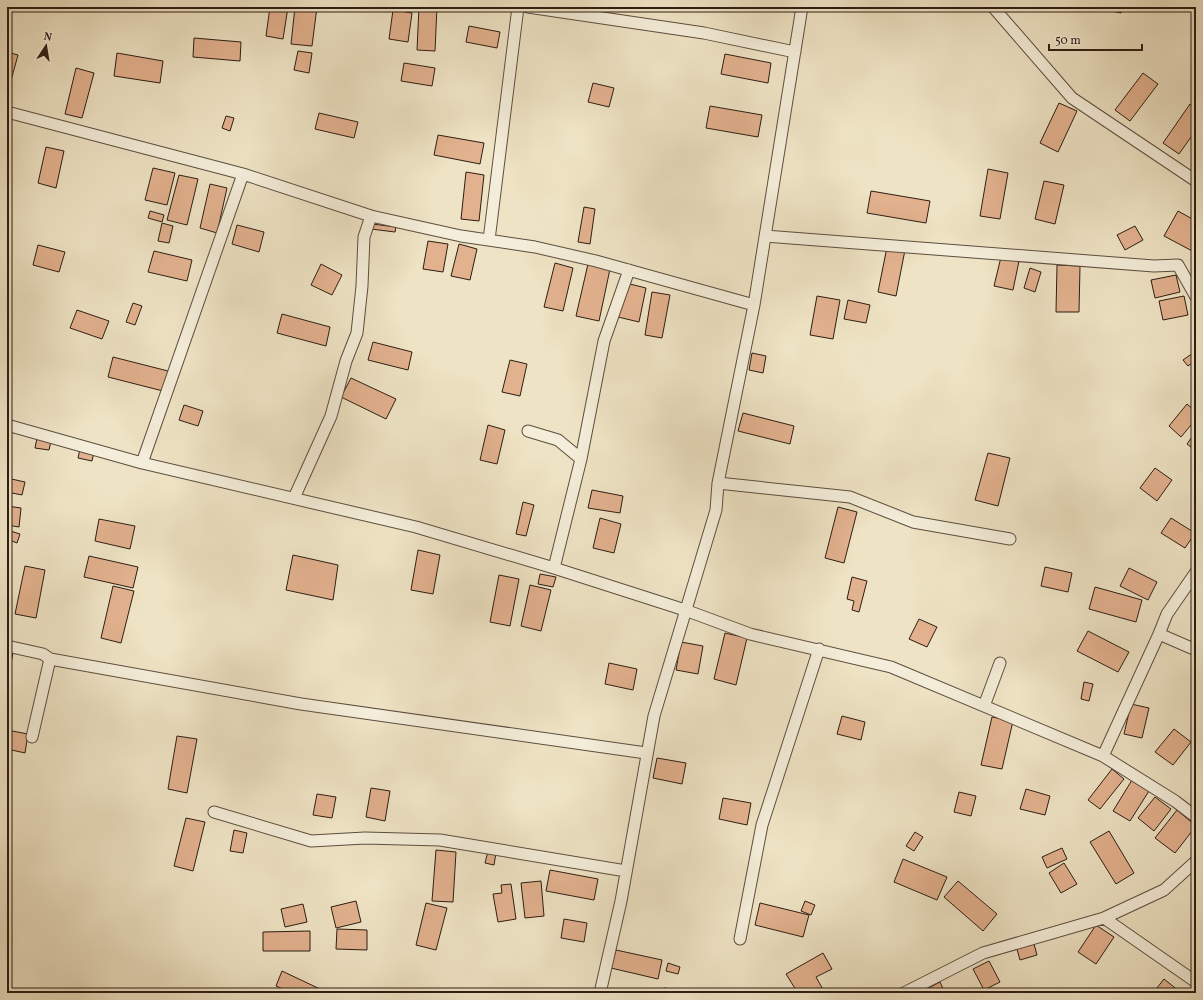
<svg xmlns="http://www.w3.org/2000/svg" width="1203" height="1000" font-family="Vollkorn,serif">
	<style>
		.building { fill: #e2b18e; stroke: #2d1d13 }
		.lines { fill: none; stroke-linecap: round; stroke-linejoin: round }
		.minor-casing { stroke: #5d4e3f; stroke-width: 13 }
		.minor { stroke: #f4edd9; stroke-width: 11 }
	</style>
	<rect width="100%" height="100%" fill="#eee3c4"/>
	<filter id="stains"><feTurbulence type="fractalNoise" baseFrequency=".005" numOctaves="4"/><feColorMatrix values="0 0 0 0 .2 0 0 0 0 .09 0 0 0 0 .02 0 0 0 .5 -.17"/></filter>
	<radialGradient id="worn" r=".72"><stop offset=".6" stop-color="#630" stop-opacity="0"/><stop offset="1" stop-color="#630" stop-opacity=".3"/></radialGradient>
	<!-- building -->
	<path class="building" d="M270,7h18l-5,32 -17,-3z
		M295,7h22l-5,39 -21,-2z
		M419,7h18l-2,44 -18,-1z
		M1102,7h20l-1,6 -19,-4z
		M393,10l19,3 -4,29 -19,-3z
		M469,26l31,6 -3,16 -31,-6z
		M194,38l47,4 -1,19 -47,-4z
		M298,51l14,2 -3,20 -15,-3z
		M7,52l11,3 -11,40z
		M117,53l46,8 -3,22 -46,-7z
		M725,54l46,9 -3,20 -47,-9z
		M404,63l31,5 -3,18 -31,-5z
		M76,68l18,5 -12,45 -17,-4z
		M1143,73l15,11 -28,37 -15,-11z
		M593,83l21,5 -5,19 -21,-5z
		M1059,103l18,8 -19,41 -18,-9z
		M1190,104l6,4v22l-17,24 -16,-11z
		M710,106l52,9 -4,22 -52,-9z
		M319,113l39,9 -4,16 -39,-9z
		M226,116l8,2 -4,13 -8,-3z
		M438,135l46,8 -4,21 -46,-9z
		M46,147l18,4 -8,37 -18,-5z
		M153,168l22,5 -8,32 -22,-5z
		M988,169l20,4 -8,46 -20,-3z
		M466,172l18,3 -5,46 -18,-2z
		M179,175l19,4 -11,46 -20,-5z
		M1044,181l20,4 -9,39 -20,-5z
		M210,184l17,4 -10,45 -17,-5z
		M871,191l59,10 -4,22 -59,-10z
		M584,207l11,2 -5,35 -12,-2z
		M150,211l14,4 -2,7 -14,-4z
		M1178,211l18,10v32l-32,-17z
		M162,223l11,3 -4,17 -11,-2z
		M372,224l24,3 -1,5 -24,-3z
		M237,225l27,7 -5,20 -27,-8z
		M1135,226l8,14 -18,10 -8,-15z
		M428,241l20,3 -5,28 -20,-3z
		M459,244l18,5 -7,31 -19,-4z
		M38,245l27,7 -6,20 -26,-7z
		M887,247l18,3 -9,46 -18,-4z
		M154,251l38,9 -5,21 -39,-9z
		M1001,257l18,4 -6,29 -19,-4z
		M555,263l18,5 -10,43 -19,-4z
		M321,264l21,11 -10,20 -21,-10z
		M588,264l22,5 -11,52 -23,-5z
		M1057,265l23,1 -1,46h-23z
		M1030,268l11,4 -6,20 -11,-4z
		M1176,275l4,17 -25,6 -4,-18z
		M626,283l20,5 -7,34 -21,-5z
		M652,292l18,3 -8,43 -17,-3z
		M817,296l23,4 -7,39 -23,-4z
		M1184,296l4,19 -25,5 -4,-19z
		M848,300l22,5 -4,18 -22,-4z
		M133,303l9,3 -7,19 -9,-3z
		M77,310l32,11 -7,18 -32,-11z
		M282,314l48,13 -4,19 -49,-13z
		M373,342l39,10 -4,18 -40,-10z
		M1196,351v9l-8,6 -5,-6z
		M752,353l14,3 -3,17 -14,-3z
		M113,357l55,14 -5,20 -55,-14z
		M510,360l17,4 -7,32 -18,-4z
		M351,378l45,21 -10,20 -45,-22z
		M1187,404l9,8v7l-15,18 -12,-11z
		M184,405l19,6 -5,15 -19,-6z
		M743,413l51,13 -4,18 -52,-13z
		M488,425l17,5 -8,34 -17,-4z
		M1196,431v20l-9,-7z
		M37,438l14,3 -2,9 -14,-2z
		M80,449l14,3 -2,9 -14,-3z
		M988,453l22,5 -12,48 -23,-6z
		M1155,468l17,12 -15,21 -17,-13z
		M7,478l18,4 -3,13 -15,-3z
		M592,490l31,6 -3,17 -32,-5z
		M523,502l11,3 -8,31 -10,-2z
		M7,506l14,2 -2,19 -12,-2z
		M838,507l19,5 -13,51 -19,-5z
		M600,518l21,6 -7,29 -21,-5z
		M1171,518l24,15 -10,15 -24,-15z
		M99,519l36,7 -5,23 -35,-8z
		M7,530l13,4 -3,9 -10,-4z
		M418,550l22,5 -7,39 -22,-4z
		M293,555l45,10 -5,35 -47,-10z
		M89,556l49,11 -5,21 -49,-11z
		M25,566l20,4 -9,48 -21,-4z
		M1045,567l27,6 -4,19 -27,-6z
		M1129,568l28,14 -9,18 -28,-14z
		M540,574l16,3 -3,10 -15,-3z
		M499,575l20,4 -9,47 -20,-4z
		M852,577l15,4 -8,31 -7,-2 2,-9 -7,-2z
		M530,585l21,5 -10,41 -20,-5z
		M113,586l21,5 -13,52 -20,-5z
		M1095,587l47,13 -6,22 -47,-13z
		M919,619l18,8 -10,20 -18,-8z
		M1088,631l41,21 -11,20 -41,-21z
		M725,633l22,5 -11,47 -22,-6z
		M681,642l22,4 -5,28 -22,-4z
		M7,651l6,2 -6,30z
		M609,663l28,6 -4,21 -28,-6z
		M1084,682l9,2 -4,17 -8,-2z
		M1131,704l18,4 -7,30 -18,-4z
		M842,716l23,6 -4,18 -24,-6z
		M992,717l21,4 -11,48 -21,-4z
		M1174,729l17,13 -18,23 -18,-13z
		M7,730l21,4 -3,19 -18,-4z
		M177,736l20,3 -10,54 -19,-4z
		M657,758l29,5 -4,21 -29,-6z
		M1112,769l12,10 -24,30 -12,-9z
		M1132,780l17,11 -19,30 -17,-10z
		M371,788l19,3 -5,30 -19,-4z
		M1026,789l24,7 -5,19 -25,-6z
		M959,792l17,4 -5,20 -17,-4z
		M317,794l19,3 -4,21 -19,-3z
		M1155,797l16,12 -17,22 -16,-13z
		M723,798l28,5 -4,22 -28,-6z
		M1177,810l19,16 -21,27 -20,-15z
		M186,818l19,4 -12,49 -19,-5z
		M234,830l13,3 -4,20 -13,-2z
		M1109,831l25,42 -18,11 -26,-42z
		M915,832l8,5 -9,14 -8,-5z
		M1062,848l5,11 -20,9 -5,-11z
		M436,850l20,2 -3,50 -21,-1z
		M488,851l8,2 -2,12 -9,-2z
		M903,859l44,18 -10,23 -43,-18z
		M1064,863l13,21 -16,9 -12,-20z
		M550,870l48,9 -4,21 -48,-9z
		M541,881l3,35 -19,2 -4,-35z
		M958,881l39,33 -14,17 -39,-34z
		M511,884l5,35 -18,3 -5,-28 9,-1 -1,-8z
		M356,901l5,21 -25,6 -5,-21z
		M805,901l10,4 -4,10 -10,-4z
		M426,903l21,5 -11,42 -20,-5z
		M760,903l49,12 -6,22 -48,-12z
		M303,904l4,18 -22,5 -4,-18z
		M564,919l23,4 -3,19 -23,-4z
		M1096,925l18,12 -18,27 -18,-12z
		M337,929l30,1v20l-31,-1z
		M310,931v20h-47v-19z
		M1034,944l3,11 -17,5 -3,-11z
		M616,950l46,10 -4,19 -47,-11z
		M823,953l9,16 -16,8 9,16h-34l5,-3 -10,-16z
		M989,961l11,21 -16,8 -11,-21z
		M668,963l12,4 -2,7 -12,-3z
		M282,971l38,18 -2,4h-26l-16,-7z
		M1164,979l15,12 -1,2h-25z
		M940,982l5,11h-24v-1z
		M664,988l31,5h-32z"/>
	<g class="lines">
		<defs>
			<path id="minor" d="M528,7l176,26 91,19
				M993,7l79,91 124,83
				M7,112l236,62 128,42
				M765,236l389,30 24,-1 18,32
				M489,240l29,-233
				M7,425l135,38 274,64 138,41 131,42 65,24 141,33 212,89 72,45 21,16
				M528,431l30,9 23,19
				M142,463l101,-289
				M718,483l132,14 63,25 97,17
				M294,498l37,-82 15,-55 11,-28 5,-47 2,-49 7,-21 90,20 74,11 61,14 158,44
				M554,568l27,-109 23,-118 25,-71
				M1159,634l37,16
				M7,646l36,8 7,5 251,45 345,49
				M984,706l16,-43
				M32,737l18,-78
				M1103,756l56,-122 8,-20 29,-42
				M214,812l97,29 54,-3 75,2 186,31
				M1104,918l92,64
				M740,939l22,-114 57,-176
				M600,993l21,-92 33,-185 62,-206 2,-27 36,-178 48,-298
				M904,993l79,-40 121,-35 60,-28 32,-29"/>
		</defs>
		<!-- minor casing -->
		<use href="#minor" class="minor-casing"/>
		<!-- minor -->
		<use href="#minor" class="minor"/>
	</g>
	<!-- margin -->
	<rect width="1203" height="1000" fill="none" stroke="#eee3c4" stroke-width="24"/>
	<rect x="8" y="8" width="1187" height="984" fill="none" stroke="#2d1d13" stroke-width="2"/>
	<rect x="12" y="12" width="1179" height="976" fill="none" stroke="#2d1d13"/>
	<!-- north arrow -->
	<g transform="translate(46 46) rotate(12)" stroke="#f4edd9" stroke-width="3" paint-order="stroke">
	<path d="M0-3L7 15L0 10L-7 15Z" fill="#2d1d13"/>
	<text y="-6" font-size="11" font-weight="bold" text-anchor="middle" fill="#2d1d13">N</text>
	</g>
	<!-- scale -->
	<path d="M1049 44v6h93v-6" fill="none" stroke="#2d1d13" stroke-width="2"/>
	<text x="1055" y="44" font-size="12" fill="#2d1d13" stroke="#f4edd9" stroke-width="3" paint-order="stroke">50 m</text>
	<rect width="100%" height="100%" filter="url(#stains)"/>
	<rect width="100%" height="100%" fill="url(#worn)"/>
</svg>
